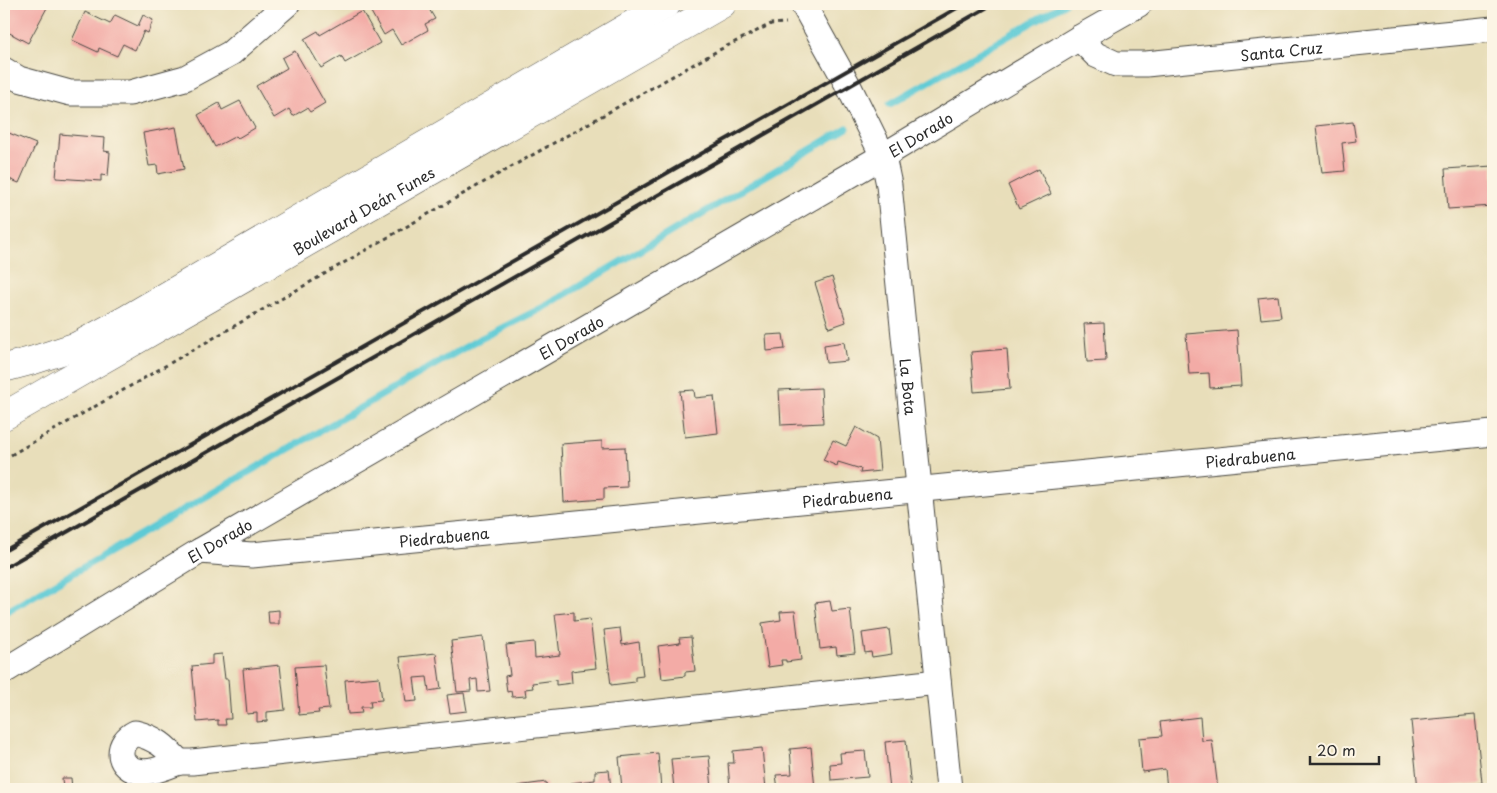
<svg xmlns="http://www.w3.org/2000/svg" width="1497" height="793" font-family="'Playpen Sans',sans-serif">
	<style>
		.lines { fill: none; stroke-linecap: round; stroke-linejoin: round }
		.stream { stroke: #5dcad5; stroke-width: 7 }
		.building { fill: #f3aba6 }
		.minor-casing { stroke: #474640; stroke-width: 27 }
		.major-casing { stroke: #474640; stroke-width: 29 }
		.path { stroke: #474640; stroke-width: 3; stroke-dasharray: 4 4; stroke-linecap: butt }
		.minor { stroke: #fff; stroke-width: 25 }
		.major { stroke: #fff; stroke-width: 28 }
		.rail { stroke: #2b2b2b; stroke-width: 4 }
		.labels { text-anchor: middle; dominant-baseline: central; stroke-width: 5; stroke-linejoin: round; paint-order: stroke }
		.street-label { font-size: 15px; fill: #2b2b2b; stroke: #fcf5e5 }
	</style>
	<rect width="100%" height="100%" fill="#fcf5e5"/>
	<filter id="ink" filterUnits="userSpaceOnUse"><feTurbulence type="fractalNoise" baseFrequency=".02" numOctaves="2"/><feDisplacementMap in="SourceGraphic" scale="10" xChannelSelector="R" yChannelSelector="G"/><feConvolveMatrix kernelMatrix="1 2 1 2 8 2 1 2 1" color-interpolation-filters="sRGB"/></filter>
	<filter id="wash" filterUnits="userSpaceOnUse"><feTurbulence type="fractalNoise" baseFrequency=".0096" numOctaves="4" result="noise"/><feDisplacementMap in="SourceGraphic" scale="20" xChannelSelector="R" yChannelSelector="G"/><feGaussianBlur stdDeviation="1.12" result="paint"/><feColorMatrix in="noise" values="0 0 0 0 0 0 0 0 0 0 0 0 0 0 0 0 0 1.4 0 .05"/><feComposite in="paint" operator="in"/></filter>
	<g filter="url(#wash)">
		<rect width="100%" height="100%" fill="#e8deba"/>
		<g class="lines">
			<!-- stream -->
			<path class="stream" d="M890,104l174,-100
				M4,613l472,-272 68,-34 303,-179"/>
		</g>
		<g id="blocks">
			<!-- building -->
			<path class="building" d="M4,4h45l-21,39 -24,-13z
				M369,4h57l9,15 -10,5 3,6 -27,15 -9,-15 -8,5 -17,-30z
				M362,11l18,32 -35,20 -4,-7 -20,12 -17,-29 14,-8 2,4z
				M85,12l25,12 5,-9 23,11 5,-11 10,5 -5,13 -4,-2 -9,19 -12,-6 -6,12 -18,-8 -1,4 -26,-12z
				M295,51l30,52 -15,9 -3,-4 -14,8 -4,-7 -15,9 -18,-32 31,-18 -5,-10z
				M240,101l15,27 -17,10 -2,-2 -21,11 -17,-32 21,-12 3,7z
				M1353,122l3,19 -14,2 3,28 -23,2 -6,-47z
				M176,127l8,42 -26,5 -1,-9 -8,1 -6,-33z
				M4,131l32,13 -17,39 -15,-6z
				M60,134l45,4 -1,13 6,1 -2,24 -7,-1v6l-45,-3z
				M1493,166v40l-45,3 -3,-40z
				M1039,169l12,25 -32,15 -11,-24z
				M832,277l14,45 -17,6 -14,-45z
				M1278,296l3,21 -20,2 -3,-21z
				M1104,323l2,38 -19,1 -3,-38z
				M1237,330l4,56 -31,2 -1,-15 -20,1 -3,-40z
				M783,334l2,15 -18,2 -1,-16z
				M844,342l3,19 -21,2 -2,-18z
				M1007,349l3,40 -36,3 -3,-40z
				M821,388l2,35 -42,2 -2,-35z
				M694,390l1,8 19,-2 4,37 -33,4 -5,-46z
				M856,427l21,12 3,32 -20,2 1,-4 -23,-7 -1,4 -14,-6 10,-20 13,6z
				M602,441v7l23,-1 2,40 -23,1v11l-40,3 -3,-58z
				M830,601l2,10 18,-2 5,44 -18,2 -1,-8 -16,2 -5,-46z
				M279,610v14h-10l-1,-13z
				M795,611l6,49 -15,2v-2h-5l1,5 -14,2 -6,-44 19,-3 -1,-8z
				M574,612v9l16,-2 6,49 -25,3 1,12 -16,2v-5l-24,3 1,5 -8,1 1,7 -14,1 -1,-6 -4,1 -2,-16 5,-1 -4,-30 28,-3 1,16 25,-3 -5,-41z
				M620,628l2,17 17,-3 4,34 -8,1v5l-24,3 -7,-55z
				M889,629l3,25 -20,3 -1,-5 -6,1 -3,-20z
				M483,637l7,54 -12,1 -1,-13 -7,1 1,11 -14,1 -6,-51z
				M691,637l4,34 -10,1v4l-23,3 -4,-33 22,-3 -1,-5z
				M436,653l5,36 -12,2 -2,-14 -13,1 3,23 -11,1 -6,-45z
				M222,654l3,25h3l3,40h-6l1,6h-8v-5l-21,2 -5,-56 20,-2v-9z
				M280,665l5,45 -18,2v9l-10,1v-9l-10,1 -4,-45z
				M324,665l5,44 -11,1 1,3 -20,2 -4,-48z
				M379,677l3,23 -12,1 1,6h-10l1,6 -14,1 -3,-34z
				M464,693l3,18 -17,2 -3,-18z
				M1475,715l7,68 -64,6 -7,-68z
				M1200,717l2,24 10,-1 6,49h-51l-2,-20 -23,3 -3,-34 23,-2 -2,-14z
				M906,740l5,49h-21l-5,-47z
				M811,747l4,42h-37l-2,-14 16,-1 -2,-25z
				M762,748l4,41h-36l-2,-26h6l-1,-12z
				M865,751l3,26 -37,3 -1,-16 11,-1 -1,-10z
				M658,753l3,36h-39l-3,-32z
				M709,756l3,33h-38l-3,-30z
				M609,770l2,19h-39l-1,-6 24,-3v-9z
				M62,778h9l1,11h-9z
				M546,782l1,7h-30v-3z"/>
		</g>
	</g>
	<g filter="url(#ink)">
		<use href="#blocks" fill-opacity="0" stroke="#474640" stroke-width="1"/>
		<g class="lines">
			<defs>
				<g id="minor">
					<path id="s1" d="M803,4l46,83 34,69 6,29 60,604"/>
					<path id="s2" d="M1079,38l17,17 20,9h30l347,-35"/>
					<path d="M4,70l15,9 51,14h60l55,-15 46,-25 56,-49"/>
					<path id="s3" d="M200,551l52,4 1241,-122"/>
					<path id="s4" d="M4,671l196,-120 683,-395 196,-118 60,-34"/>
					<path d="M135,733c21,5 30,13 44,29 -13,5 -28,12 -42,9 -22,-6 -20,-29 -2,-38z"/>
					<path d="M179,762h13l746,-80"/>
				</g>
				<g id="major">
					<path d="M4,368l30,-8 43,-14 48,-26 542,-316"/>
					<path id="s5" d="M4,416l718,-412"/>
				</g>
			</defs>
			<!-- minor casing -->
			<use href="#minor" class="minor-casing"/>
			<!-- major casing -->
			<use href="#major" class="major-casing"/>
			<!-- path -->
			<path class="path" d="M4,459l452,-261 263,-148 52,-26 15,-1"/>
			<!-- minor -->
			<use href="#minor" class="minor"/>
			<!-- major -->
			<use href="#major" class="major"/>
			<!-- rail -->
			<path class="rail" d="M4,551l960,-547
				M4,568l989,-564"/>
		</g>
	</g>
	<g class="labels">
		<!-- street labels -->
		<g class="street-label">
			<text stroke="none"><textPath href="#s2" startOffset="212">Santa Cruz</textPath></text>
			<text stroke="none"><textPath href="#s4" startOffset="1062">El Dorado</textPath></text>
			<text stroke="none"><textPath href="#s5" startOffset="414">Boulevard Deán Funes</textPath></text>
			<text stroke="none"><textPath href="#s4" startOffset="658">El Dorado</textPath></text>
			<text stroke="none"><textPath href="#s1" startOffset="404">La Bota</textPath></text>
			<text stroke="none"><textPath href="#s3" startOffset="1055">Piedrabuena</textPath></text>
			<text stroke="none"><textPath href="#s3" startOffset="650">Piedrabuena</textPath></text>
			<text stroke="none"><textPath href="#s3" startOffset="245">Piedrabuena</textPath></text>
			<text stroke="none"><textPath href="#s4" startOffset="252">El Dorado</textPath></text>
		</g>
	</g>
	<!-- margin -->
	<rect width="1497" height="793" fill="none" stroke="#fcf5e5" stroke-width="20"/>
	<!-- scale -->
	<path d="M1310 756v8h69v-8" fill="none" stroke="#2b2b2b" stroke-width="2.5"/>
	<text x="1317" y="756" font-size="15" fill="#2b2b2b" stroke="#fcf5e5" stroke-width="4" paint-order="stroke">20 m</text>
</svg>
